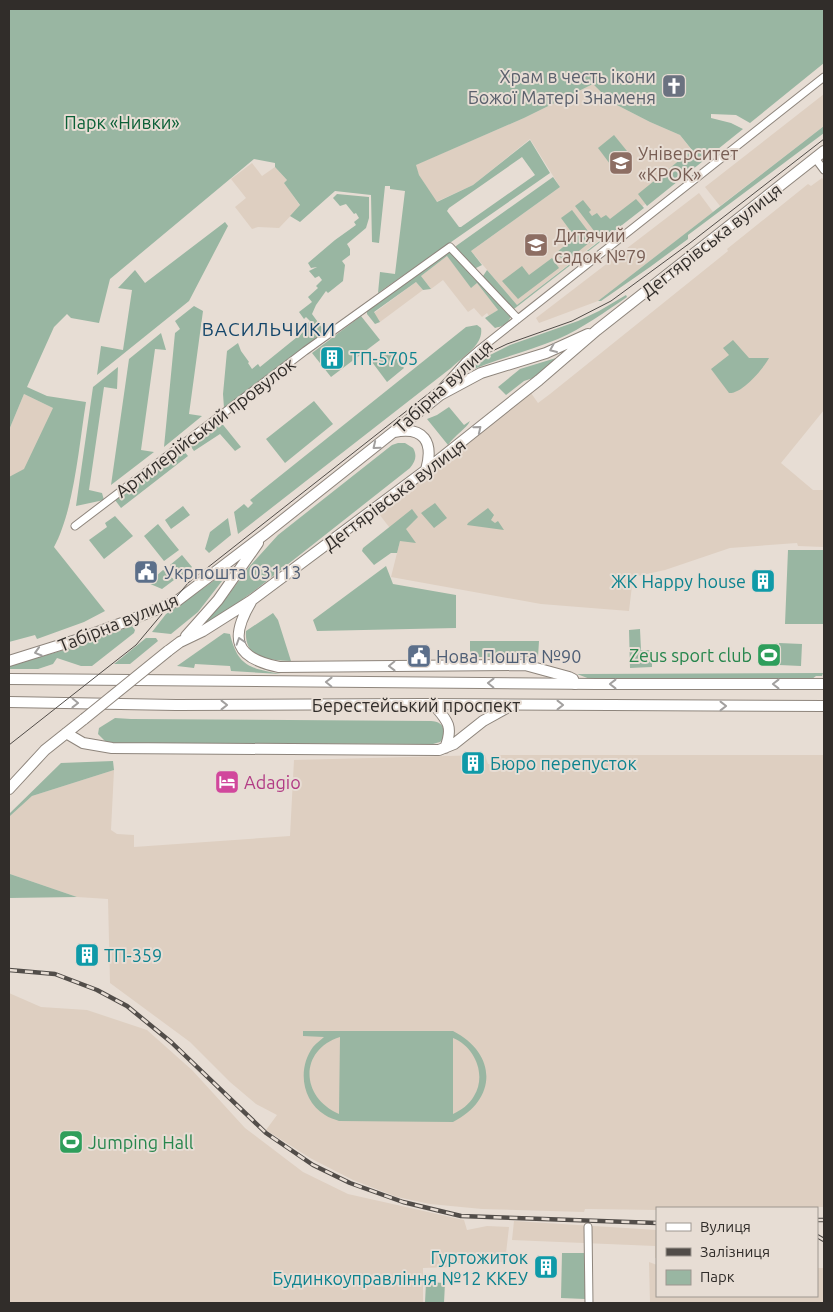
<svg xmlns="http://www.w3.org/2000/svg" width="833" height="1312" font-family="Ubuntu,sans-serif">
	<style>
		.built { fill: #decfc1 }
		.green { fill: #99b6a2; fill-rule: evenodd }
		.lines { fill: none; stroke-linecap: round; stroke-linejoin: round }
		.minor-casing { stroke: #8e857c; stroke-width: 9 }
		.secondary-casing { stroke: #8e857c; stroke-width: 12 }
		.primary-casing { stroke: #8e857c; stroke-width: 12 }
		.minor { stroke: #fff; stroke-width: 7 }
		.secondary { stroke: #fff; stroke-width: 10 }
		.primary { stroke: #fff; stroke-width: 10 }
		.tram { stroke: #524d49; stroke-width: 1 }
		.rail-casing { stroke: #524d49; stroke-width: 4.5 }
		.rail { stroke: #e7ddd4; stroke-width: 2.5; stroke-dasharray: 8; stroke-linecap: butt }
		.secondary-bridge-casing { stroke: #8e857c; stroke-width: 12; stroke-linecap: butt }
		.secondary-bridge { stroke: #fff; stroke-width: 10 }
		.oneway { stroke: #a2a09f }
		.labels { text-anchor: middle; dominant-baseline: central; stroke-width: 4; stroke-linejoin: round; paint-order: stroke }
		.worship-label { font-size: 18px; fill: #5b616d; stroke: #e7ddd4; text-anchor: end }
		.park-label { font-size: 18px; fill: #0b6037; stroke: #e7ddd4 }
		.education-label { font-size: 18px; fill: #785e54; stroke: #e7ddd4; text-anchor: start }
		.street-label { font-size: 18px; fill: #312d2a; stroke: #e7ddd4 }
		.culture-label { font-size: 18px; fill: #0d838f; stroke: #e7ddd4; text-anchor: start }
		.service-label { font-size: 18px; fill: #4e5e75; stroke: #e7ddd4; text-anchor: start }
		.leisure-label { font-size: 18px; fill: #27864d; stroke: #e7ddd4; text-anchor: end }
		.hotel-label { font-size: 18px; fill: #b23c85; stroke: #e7ddd4; text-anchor: start }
		.neighbourhood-label { font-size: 19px; letter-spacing: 1px; fill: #14466a; stroke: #e7ddd4 }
	</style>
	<rect width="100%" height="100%" fill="#e7ddd4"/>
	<!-- built -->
	<path class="built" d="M593,84l18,18 39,20 30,13 20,26 -183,144 -46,-54 89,-64 -30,-48 -57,46 -37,17 -17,-27 -4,-10 109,-47z
		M824,94v32l-104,80 -15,-19z
		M252,163l10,13 13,-9 12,13 -2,3 15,23 -21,22 -21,-1 -6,2 -17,-22 11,-9 -15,-19z
		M822,178l2,2v230l-43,53 32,27h11v57l-26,-1 -1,-3 -67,5 -65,22 -32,7 -4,34 -88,-7 -150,-27 9,-36 -21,-27 152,-121 7,10 12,-9 178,-143 -1,-2 81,-65 3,2z
		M699,193l14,19 -115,89 -59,22 -3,-5z
		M447,256l24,31 6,-4 21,27 -9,6 -2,-3 -5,4 -8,-9 -6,4 -25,-32 -12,9 -10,-13z
		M416,282l7,8 -43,32 -6,-9z
		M24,394l29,14 17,95 -12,37 -28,8 -21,3v-121z
		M485,755l3,9 7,1 3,-10h326v452l-167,1v2l-67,-1h-5l-1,3 -102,-3 -52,-5 -33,-7 -44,-17 -43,-22 -44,-28 11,-15 -21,-11 -26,-22 -40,-40 -80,-59 -2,-84 -31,-2 -67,-23v-58l22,-20 82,-26 -3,60 6,4 17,1v12l156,-11 4,-76z
		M9,993l32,14 46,3 60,20 45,40 53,58 58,44 45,22 116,26 3,10 20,-4 22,1 -4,35 -52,1 -2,4 -28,1v35h-414z
		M514,1221l143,9v28h-2v-12l-143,-6z
		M649,1262l8,3v31h160v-28h7v35h-174z"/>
	<!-- green -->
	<path class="green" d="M9,9h815v54l-74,60 -14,-8 -25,-1v4l20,5 12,6 -96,77 -9,-12 54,-44 -12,-15 -30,-13 -39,-20 -18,-18 -69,34 -108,47 3,10 18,27 36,-17 57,-45 20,33 -172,120 2,-21 15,2 10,-83 -15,-2v-3h-5l-6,57 -7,-1 -1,-47 -36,-4 -35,31 -10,-6 10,-11 -16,-22 3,-3 -12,-13v-4l-21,-4 -144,120 -11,44 -28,-5 -4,-4 -13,13 -27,60 20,9 39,6c-7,43 -12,108 -32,145l51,64 -21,11 -47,17 -2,-4 -26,7v-165l15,-8 29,-61 -29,-14 -15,36zM522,157l13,18 -74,52h-2l-12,-16 2,-3z
		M824,126v7l-136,102v4l-38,28 -49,34h-3z
		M614,135l13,16 -17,13 -12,-16z
		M553,177l7,10 -89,64 11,14 -8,4 -18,-18v-5z
		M337,194l32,3v21l-3,10 -19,16 3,5v6l-8,6 3,4 -2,16 -15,12 -2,-2 -10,14 -4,9 13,18 -101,76 -1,-14 4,-43 11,-8 3,8 8,11 -1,1 4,6 6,-5 2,3 47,-38 -2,-3 5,-5 -4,-4 -2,2 -5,-7 13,-10 -4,-5 10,-9 -2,-2 6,-6 -3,-4 -4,2 -6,-7 8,-4 -6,1 -3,-5 27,-23 21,-15 -2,-3 5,-4 -3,-5 -2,1 -8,-10 -6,2 -7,-8z
		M636,199l8,9 -130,101 -33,-30 6,-9 30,35 84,-65 -26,-34 8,-6 8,10 -2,2 3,4 5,-3 4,5 5,-3 4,4z
		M572,210l22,29 -29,23 -9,-9 19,-16 -14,-19z
		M225,222l3,4 -39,75 -92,74 4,-29 22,4 9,-60 -14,-2 17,-18 10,13z
		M448,251h3l60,64c-2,9 -8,11 -16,13l-10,-10 13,-8 -21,-27 -6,5 -24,-32 -26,20 10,13 -8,1 -7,-8 -42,30 6,10 -5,2 -8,-10v-3l5,-5z
		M552,258l7,10 -41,31 -16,-18 20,-15 7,9z
		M626,295l1,2c-22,15 -44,31 -69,42 -32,13 -66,21 -98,36v-2l24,-15 26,-13 68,-24 21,-10z
		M194,306l9,5 -14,103 13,2 -38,31 11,-114 5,-4 -5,-8z
		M361,316l19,24 -49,37 -19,-24z
		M477,325l4,3c3,17 -19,29 -30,40l-213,166 -4,-22 10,-8 4,4 5,-5 -3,-3 216,-173z
		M161,333l5,17 -11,-1 -14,101 13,2 -43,33 18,-126z
		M733,340l16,18h20c-6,11 -27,36 -40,35l-18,-24 18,-14 -6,-7z
		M389,350l15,18 -17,14 -15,-20z
		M556,358l1,1 -21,18 -12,4 -18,14 -8,-8 22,-18z
		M118,367l-1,22 -13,-2 -15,103 13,3 2,7 -28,6 17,-119z
		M314,401l19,23 -48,39 -19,-24z
		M449,407l15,18 6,-4c-3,7 -16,15 -22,24l-21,-26 10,-4z
		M220,421l21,26 -6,4 -15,-17 -26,17 -5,-7z
		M398,443h7l8,5c4,7 3,13 -3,20l-156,123 -53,38 -2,-2 25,-26 25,-34 29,-32 114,-90z
		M182,449l6,7 -67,52 -6,-8z
		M435,503l12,15 -13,10 -13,-15z
		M183,506l7,9 -19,14 -6,-9z
		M488,508l6,7 -3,5 4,3 3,-2 6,9 -37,-5 1,-2z
		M412,509l6,8 -12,12 10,14 -16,-2 -3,12h-6l-17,12 -12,-14 1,-3z
		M115,516l18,20 -29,23 -15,-19 18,-13 -2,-4z
		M228,518l3,17 -22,18 -4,-4 5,-17z
		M158,524l21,26 -15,11 -20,-25z
		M788,550h36v74h-39z
		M182,555l10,12 -12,10 -10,-12z
		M386,566l7,18 63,11v33l-139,3 -4,-11z
		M163,570l5,3 6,7 -12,9 -14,-6z
		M227,571l2,1 -31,40 -27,22 -19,-2 14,-18 14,-9z
		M273,613l5,7 13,41c-21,-1 -47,-1 -45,-30z
		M132,626l3,4 -1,3 -42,33h-11l-24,-8 -4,6 -15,5h-29v-3l55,-16z
		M640,629l1,21h11v17l-22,1 -1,-38z
		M224,633l6,1c8,33 20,34 51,40l-50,-3 -1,-5 -35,-2 -1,4 -17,-2z
		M146,638h10l2,3 -28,23h-16z
		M470,641h69l-1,16h-68z
		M779,643l23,1 -1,22 -22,-1z
		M823,673l-1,3h-6l-4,3h-222l-13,-5z
		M115,718l16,1 300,2c12,1 13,6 13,17l-4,4 -7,2 -326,-1 -9,-9 1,-6z
		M113,761l1,9 -82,26 -22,20v58l67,23 -68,1v-84l52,-51z
		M303,1031h150c45,23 44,69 0,91l-114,-1c-4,-2 -10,-3 -14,-6 -23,-14 -28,-46 -12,-68 3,-4 8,-7 11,-10l-21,-1zM340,1037l-1,76v1c-39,-17 -40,-64 1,-77zM453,1038c22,9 34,37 21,58 -5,9 -13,14 -21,18z
		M562,1253h24l-1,46 -24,-1z
		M426,1282l19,1 -1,20h-19z"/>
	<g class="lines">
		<defs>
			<path id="minor" d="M815,158l9,12
				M436,394l29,-32 15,-13 344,-272
				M75,526l230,-175 145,-104 68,72
				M588,1227l1,76"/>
			<path id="secondary" d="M394,432c30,-6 40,10 32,38
				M251,602c-22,37 -16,56 28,65l246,-2 44,12 4,2 2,5
				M186,636l32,-36 40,-57
				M168,651l12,-9 23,-11 49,-31 174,-130 113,-90 58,-50 227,-179
				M9,661l67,-21 57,-21 44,-18 88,-67 175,-139 41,-22 65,-20 42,-19
				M433,704c14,16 21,22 12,44
				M66,733l17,10 29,5 327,2 15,-6 29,-23 29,-16
				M9,789l36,-39 39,-31"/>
			<path id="primary" d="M9,679l588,5h227
				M9,702l167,3 248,-1 400,2"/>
		</defs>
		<!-- minor casing -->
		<use href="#minor" class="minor-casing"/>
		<!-- secondary casing -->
		<use href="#secondary" class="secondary-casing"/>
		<!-- primary casing -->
		<use href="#primary" class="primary-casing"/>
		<!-- minor -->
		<use href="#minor" class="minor"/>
		<!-- secondary -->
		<use href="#secondary" class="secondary"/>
		<!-- primary -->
		<use href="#primary" class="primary"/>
		<!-- tram -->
		<path class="tram" d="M9,745l127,-100 52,-62 268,-211 26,-16 25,-12 65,-23 39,-20 79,-58 134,-104"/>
		<defs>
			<path id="rail" d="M9,970l46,4 42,16 30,16 44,36 95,91 47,32 37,18 53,19 58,14 196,7
				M817,1220h7
				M817,1236l7,4"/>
		</defs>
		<!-- rail casing -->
		<use href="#rail" class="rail-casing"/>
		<!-- rail -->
		<use href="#rail" class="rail"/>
		<defs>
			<path id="secondary-bridge" d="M84,719l84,-68"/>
		</defs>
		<!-- secondary-bridge casing -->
		<use href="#secondary-bridge" class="secondary-bridge-casing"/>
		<!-- secondary-bridge -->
		<use href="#secondary-bridge" class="secondary-bridge"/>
	</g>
	<!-- one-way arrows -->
	<defs><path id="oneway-chevron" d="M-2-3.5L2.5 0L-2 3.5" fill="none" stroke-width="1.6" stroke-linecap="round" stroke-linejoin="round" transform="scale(1.25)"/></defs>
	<g class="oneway">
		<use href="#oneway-chevron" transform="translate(553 349) rotate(157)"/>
		<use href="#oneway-chevron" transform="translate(478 429) rotate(-39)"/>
		<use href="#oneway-chevron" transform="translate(376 446) rotate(141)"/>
		<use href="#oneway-chevron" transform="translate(240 641) rotate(-108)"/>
		<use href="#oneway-chevron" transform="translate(38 652) rotate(163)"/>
		<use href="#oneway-chevron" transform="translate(392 666) rotate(179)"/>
		<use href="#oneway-chevron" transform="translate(329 682) rotate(-179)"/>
		<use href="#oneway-chevron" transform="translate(491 683) rotate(-179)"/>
		<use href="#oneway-chevron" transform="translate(613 684) rotate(-180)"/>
		<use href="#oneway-chevron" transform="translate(776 684) rotate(180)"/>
		<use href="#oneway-chevron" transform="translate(75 703) rotate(1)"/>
		<use href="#oneway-chevron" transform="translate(224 705)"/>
		<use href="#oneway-chevron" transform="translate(560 705)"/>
		<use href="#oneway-chevron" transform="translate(723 706)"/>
	</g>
	<!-- icons -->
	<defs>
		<symbol id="church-square" viewBox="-11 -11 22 22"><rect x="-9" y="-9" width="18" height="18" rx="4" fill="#6b7280" stroke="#e7ddd4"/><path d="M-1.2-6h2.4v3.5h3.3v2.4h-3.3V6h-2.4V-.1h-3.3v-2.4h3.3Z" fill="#fff"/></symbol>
		<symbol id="university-square" viewBox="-11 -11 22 22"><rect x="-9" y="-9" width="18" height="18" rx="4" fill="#8d6e63" stroke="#e7ddd4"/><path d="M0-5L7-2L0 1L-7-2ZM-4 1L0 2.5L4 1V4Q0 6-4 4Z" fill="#fff"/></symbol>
		<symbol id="school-square" viewBox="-11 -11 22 22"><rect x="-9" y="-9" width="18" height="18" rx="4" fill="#8d6e63" stroke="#e7ddd4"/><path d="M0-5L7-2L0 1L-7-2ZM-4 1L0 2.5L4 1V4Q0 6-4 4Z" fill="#fff"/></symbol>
		<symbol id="building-square" viewBox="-11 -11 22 22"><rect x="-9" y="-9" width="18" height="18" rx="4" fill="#0f9aa8" stroke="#e7ddd4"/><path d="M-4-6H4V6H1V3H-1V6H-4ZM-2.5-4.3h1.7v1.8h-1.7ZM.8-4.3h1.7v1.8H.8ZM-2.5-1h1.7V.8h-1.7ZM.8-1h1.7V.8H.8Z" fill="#fff"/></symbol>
		<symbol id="civic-square" viewBox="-11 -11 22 22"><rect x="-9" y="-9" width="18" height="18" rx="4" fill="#5c6f8a" stroke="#e7ddd4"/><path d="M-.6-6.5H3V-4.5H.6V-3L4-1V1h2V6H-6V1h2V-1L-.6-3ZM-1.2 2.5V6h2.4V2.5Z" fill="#fff"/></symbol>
		<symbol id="stadium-square" viewBox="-11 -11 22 22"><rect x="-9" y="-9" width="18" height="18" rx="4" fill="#2e9e5b" stroke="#e7ddd4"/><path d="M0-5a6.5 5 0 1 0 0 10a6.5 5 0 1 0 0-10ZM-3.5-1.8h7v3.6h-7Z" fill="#fff"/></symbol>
		<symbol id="hotel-square" viewBox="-11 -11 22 22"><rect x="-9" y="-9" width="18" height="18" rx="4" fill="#d1479c" stroke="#e7ddd4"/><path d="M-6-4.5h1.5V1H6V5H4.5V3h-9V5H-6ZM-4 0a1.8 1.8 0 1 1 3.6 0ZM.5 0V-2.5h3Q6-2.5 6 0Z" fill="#fff"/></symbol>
	</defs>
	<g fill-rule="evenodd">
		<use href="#church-square" x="660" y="72" width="28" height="28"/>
		<use href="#university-square" x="607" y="149" width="28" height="28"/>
		<use href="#school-square" x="522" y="231" width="28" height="28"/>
		<use href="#building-square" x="318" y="344" width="28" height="28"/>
		<use href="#civic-square" x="132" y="558" width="28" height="28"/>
		<use href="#building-square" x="749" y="567" width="28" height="28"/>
		<use href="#stadium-square" x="755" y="641" width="28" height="28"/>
		<use href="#civic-square" x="405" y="642" width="28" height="28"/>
		<use href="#building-square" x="459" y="749" width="28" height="28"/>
		<use href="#hotel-square" x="213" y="768" width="28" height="28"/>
		<use href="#building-square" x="73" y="941" width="28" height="28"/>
		<use href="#stadium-square" x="57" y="1128" width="28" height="28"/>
		<use href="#building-square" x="532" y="1253" width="28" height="28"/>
	</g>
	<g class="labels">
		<!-- worship labels -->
		<g class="worship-label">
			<text x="656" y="76">Храм в честь ікони<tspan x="656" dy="21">Божої Матері Знаменя</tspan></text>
		</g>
		<!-- park labels -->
		<g class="park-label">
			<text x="122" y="122">Парк «Нивки»</text>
		</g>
		<!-- education labels -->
		<g class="education-label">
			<text x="638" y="153">Університет<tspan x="638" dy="21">«КРОК»</tspan></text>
			<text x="554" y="235">Дитячий<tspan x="554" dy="21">садок №79</tspan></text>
		</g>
		<!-- street labels -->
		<g class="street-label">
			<text transform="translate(711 240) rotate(-38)">Дегтярівська вулиця</text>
			<text transform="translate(443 386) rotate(-43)">Табірна вулиця</text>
			<text transform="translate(205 427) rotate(-37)">Артилерійський провулок</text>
			<text transform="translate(394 494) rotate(-37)">Дегтярівська вулиця</text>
			<text transform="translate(118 622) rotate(-22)">Табірна вулиця</text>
			<text x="416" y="705">Берестейський проспект</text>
		</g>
		<!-- culture labels -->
		<g class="culture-label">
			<text x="350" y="358">ТП-5705</text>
			<text x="746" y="581" text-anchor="end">ЖК Happy house</text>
			<text x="490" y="763">Бюро перепусток</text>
			<text x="104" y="955">ТП-359</text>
			<text x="528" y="1257" text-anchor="end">Гуртожиток<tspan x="528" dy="21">Будинкоуправління №12 ККЕУ</tspan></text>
		</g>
		<!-- service labels -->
		<g class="service-label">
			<text x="164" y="572">Укрпошта 03113</text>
			<text x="436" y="656">Нова Пошта №90</text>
		</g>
		<!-- leisure labels -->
		<g class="leisure-label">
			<text x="752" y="655">Zeus sport club</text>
			<text x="88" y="1142" text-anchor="start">Jumping Hall</text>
		</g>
		<!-- hotel labels -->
		<g class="hotel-label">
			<text x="244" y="782">Adagio</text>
		</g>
		<!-- neighbourhood labels -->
		<g class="neighbourhood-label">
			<text x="269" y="329">ВАСИЛЬЧИКИ</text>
		</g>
	</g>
	<!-- border -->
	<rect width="833" height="1312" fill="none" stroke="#312d2a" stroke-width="20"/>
	<!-- legend -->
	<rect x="656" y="1207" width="162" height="90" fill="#e7ddd4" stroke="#9e9790"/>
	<rect x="666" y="1223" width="25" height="8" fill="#ffffff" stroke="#9e9790"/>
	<text x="700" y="1232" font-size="15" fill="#312d2a">Вулиця</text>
	<rect x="666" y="1248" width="25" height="8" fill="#524d49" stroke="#9e9790"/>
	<text x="700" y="1257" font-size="15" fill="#312d2a">Залізниця</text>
	<rect x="666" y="1270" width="25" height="15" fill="#99b6a2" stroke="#9e9790"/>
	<text x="700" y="1282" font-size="15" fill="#312d2a">Парк</text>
</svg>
